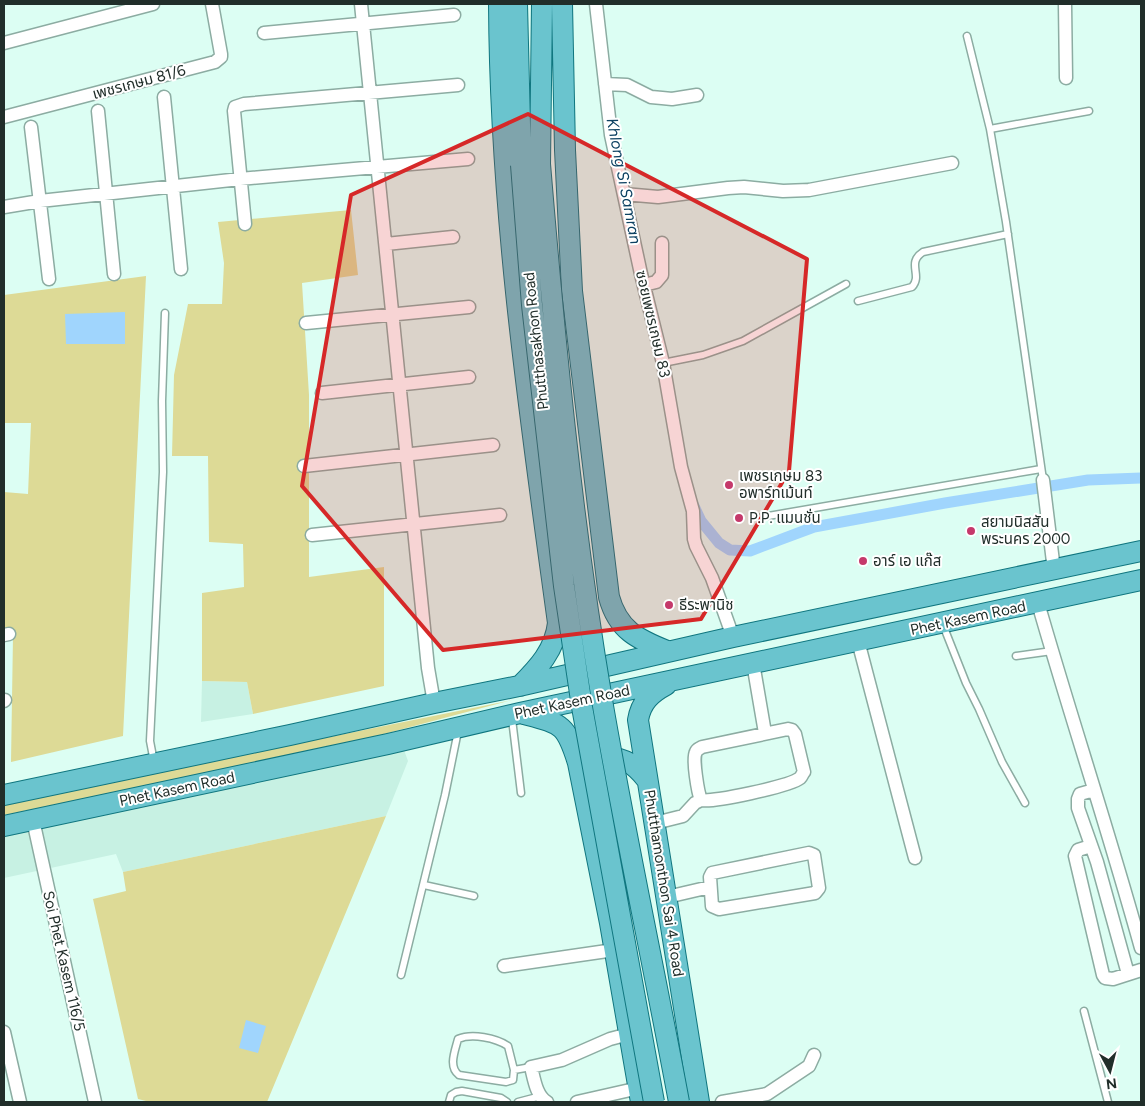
<svg xmlns="http://www.w3.org/2000/svg" width="1145" height="1106" font-family="Figtree,'Noto Sans Thai',sans-serif">
	<style>
		.built { fill: #c7f1e3 }
		.green { fill: #ddda96 }
		.water { fill: #a0d5fd }
		.lines { fill: none; stroke-linecap: round; stroke-linejoin: round }
		.canal { stroke: #a0d5fd; stroke-width: 11 }
		.lane-casing { stroke: #8caca2; stroke-width: 9 }
		.street-casing { stroke: #8caca2; stroke-width: 15 }
		.primary-casing { stroke: #10767f; stroke-width: 22 }
		.lane { stroke: #fff; stroke-width: 6 }
		.street { stroke: #fff; stroke-width: 12 }
		.primary { stroke: #6ac4ce; stroke-width: 20 }
		.primary-bridge-casing { stroke: #10767f; stroke-width: 22; stroke-linecap: butt }
		.primary-bridge { stroke: #6ac4ce; stroke-width: 20 }
		.marked { fill: #d62828; fill-opacity: 0.2; stroke: #d62828; stroke-width: 4; stroke-linejoin: round }
		.poi-dot { fill: #c5396b; stroke: #fff; stroke-width: 2 }
		.labels { text-anchor: middle; dominant-baseline: central; stroke-width: 4; stroke-linejoin: round; paint-order: stroke }
		.street-label { font-size: 15px; fill: #212e2a; stroke: #fff }
		.poi-label { font-size: 15px; fill: #212e2a; stroke: #fff; text-anchor: start }
		.water-label { font-size: 16px; font-style: italic; fill: #0d4162; stroke: #fff }
	</style>
	<rect width="100%" height="100%" fill="#dcfef3"/>
	<!-- built -->
	<path class="built" d="M202,681l45,1 6,32 -52,8z
		M404,750l4,11 -22,55 -263,56 -7,-18 -112,24v-45z"/>
	<!-- green -->
	<path class="green" d="M351,210l7,65 -56,8 7,112v182l75,-10v119l-131,28 -6,-32 -45,-1v-88l42,-6 -1,-43 -34,-2 -1,-86h-36l2,-81 14,-71h34l2,-41 -6,-41z
		M146,276l-23,460 -112,26 2,-126 -9,2v-146l24,2 3,-71h-27v-128z
		M512,700l-192,51 -316,64v-12z
		M386,816l-119,286h-117l-12,-3 -45,-200 33,-8 -3,-19z"/>
	<!-- water -->
	<path class="water" d="M125,312v32h-59l-1,-30z
		M246,1020l20,6 -8,27 -19,-5z"/>
	<g class="lines">
		<!-- canal -->
		<path class="canal" d="M694,506l7,15 18,22 11,7 20,1 64,-24 131,-24 143,-23 53,-2"/>
		<defs>
			<path id="lane" d="M967,36l23,93 16,93 37,258
				M990,129l99,-18
				M858,301l54,-14c11,-12 -6,-24 11,-35l85,-18
				M663,363l40,-8 40,-14 103,-57
				M762,517l279,-48
				M943,625l23,58 13,26 23,53 23,41
				M1016,656l36,-5
				M512,719l9,74
				M154,762l-4,-21 13,-269 -1,-71 3,-88
				M424,885l50,11
				M401,975l44,-180 13,-64
				M1084,1011l24,91
				M514,1070l-1,10 -7,2 -47,-7c-11,-8 -4,-24 -1,-36 14,-6 38,-1 50,7l6,24 17,-3
				M449,1102l2,-7 5,-3 6,-1 39,7 6,4
				M518,1102l23,-6"/>
			<path id="street" d="M361,4l67,664 6,35
				M596,4l15,131 30,139 22,89 18,104 12,44 1,28 2,7 16,32 21,59
				M1065,4l1,74
				M264,33l190,-18
				M4,43l149,-39
				M605,84l22,1 24,12 11,1 10,1 25,-4
				M164,97l17,172
				M98,111l16,163
				M4,117l211,-55 6,-5v-3l-9,-50
				M31,127l18,152
				M624,194l34,3 70,-9 16,-1 39,4 26,-1 143,-27
				M4,207l36,-6 200,-22 228,-20
				M245,224l-11,-113 1,-4 9,-3 214,-19
				M386,244l67,-7
				M644,285l12,-3 6,-7v-32
				M306,323l163,-16
				M322,393l147,-16
				M304,466l189,-21
				M1043,480l11,90
				M312,535l188,-20
				M1038,603c33,115 71,229 103,345
				M4,635l5,-1
				M858,641l57,217
				M753,663l12,70
				M4,701l1,-1
				M788,729l4,1 3,4 9,38c-2,2 -2,4 -4,6 -10,8 -88,25 -99,22 -3,-7 -9,-42 -5,-48 1,-3 3,-3 6,-5z
				M1094,790l-14,4 -2,5v9l19,54 31,112
				M33,820l62,282
				M655,823l28,-7 12,-13 6,-3
				M1091,846l-13,4 -3,6 28,119 2,3 8,1 28,-9
				M809,853l5,2 5,33 -4,5 -96,16 -7,-3 -2,-29 2,-4z
				M667,897l43,-10
				M504,966l110,-16
				M4,1032l16,70
				M547,1102c-11,-6 -13,-24 -16,-35l31,-7 48,-21 19,-5
				M577,1102l62,-14
				M722,1102l45,-8 42,-28 5,-11"/>
			<path id="primary" d="M499,4c1,209 31,413 59,619 -3,27 -20,45 -38,63
				M517,4l4,161
				M562,4l3,146 7,141 37,306c9,33 28,42 58,54
				M540,164l2,-160
				M666,685c-15,8 -25,17 -28,35l61,382
				M524,714c38,10 42,10 54,49l32,160 31,179
				M597,764c21,-13 38,0 50,16
				M4,795l286,-60 144,-32 85,-17 214,-49 408,-86
				M4,826l384,-82 132,-31 621,-133"/>
		</defs>
		<!-- lane casing -->
		<use href="#lane" class="lane-casing"/>
		<!-- street casing -->
		<use href="#street" class="street-casing"/>
		<!-- primary casing -->
		<use href="#primary" class="primary-casing"/>
		<!-- lane -->
		<use href="#lane" class="lane"/>
		<!-- street -->
		<use href="#street" class="street"/>
		<!-- primary -->
		<use href="#primary" class="primary"/>
		<defs>
			<path id="primary-bridge" d="M540,164c15,179 32,359 62,536 23,134 52,268 77,402
				M521,165l11,140 32,281 18,121 72,395"/>
		</defs>
		<!-- primary-bridge casing -->
		<use href="#primary-bridge" class="primary-bridge-casing"/>
		<!-- primary-bridge -->
		<use href="#primary-bridge" class="primary-bridge"/>
	</g>
	<!-- marked area -->
	<path class="marked" d="M528,114l279,145 -18,212 -88,148 -258,31 -141,-164 49,-291z"/>
	<!-- markers -->
	<g class="poi-dot">
		<circle cx="729" cy="485" r="5"/>
		<circle cx="739" cy="518" r="5"/>
		<circle cx="971" cy="531" r="5"/>
		<circle cx="863" cy="561" r="5"/>
		<circle cx="669" cy="605" r="5"/>
	</g>
	<g class="labels">
		<!-- street labels -->
		<g class="street-label">
			<text transform="translate(139 82) rotate(-15)">เพชรเกษม 81/6</text>
			<text transform="translate(653 324) rotate(77)">ซอยเพชรเกษม 83</text>
			<text transform="translate(536 341) rotate(-96)">Phutthasakhon Road</text>
			<text transform="translate(968 618) rotate(-12)">Phet Kasem Road</text>
			<text transform="translate(572 702) rotate(-12)">Phet Kasem Road</text>
			<text transform="translate(177 789) rotate(-12)">Phet Kasem Road</text>
			<text transform="translate(664 883) rotate(81)">Phutthamonthon Sai 4 Road</text>
			<text transform="translate(64 961) rotate(77)">Soi Phet Kasem 116/5</text>
		</g>
		<!-- poi labels -->
		<g class="poi-label">
			<text x="739" y="476">เพชรเกษม 83<tspan x="739" dy="17">อพาร์ทเม้นท์</tspan></text>
			<text x="749" y="518">P.P. แมนชั่น</text>
			<text x="981" y="522">สยามนิสสัน<tspan x="981" dy="17">พระนคร 2000</tspan></text>
			<text x="873" y="561">อาร์ เอ แก๊ส</text>
			<text x="679" y="605">ธีระพานิช</text>
		</g>
		<!-- water labels -->
		<g class="water-label">
			<text transform="translate(624 181) rotate(79)">Khlong Si Samran</text>
		</g>
	</g>
	<!-- border -->
	<rect width="1145" height="1106" fill="none" stroke="#212e2a" stroke-width="10"/>
	<!-- north arrow -->
	<g transform="translate(1110 1071) rotate(173)" stroke="#ffffff" stroke-width="4" paint-order="stroke">
	<path d="M0-4L9 19L0 12L-9 19Z" fill="#212e2a"/>
	<text y="-8" font-size="14" font-weight="bold" text-anchor="middle" fill="#212e2a">N</text>
	</g>
</svg>
